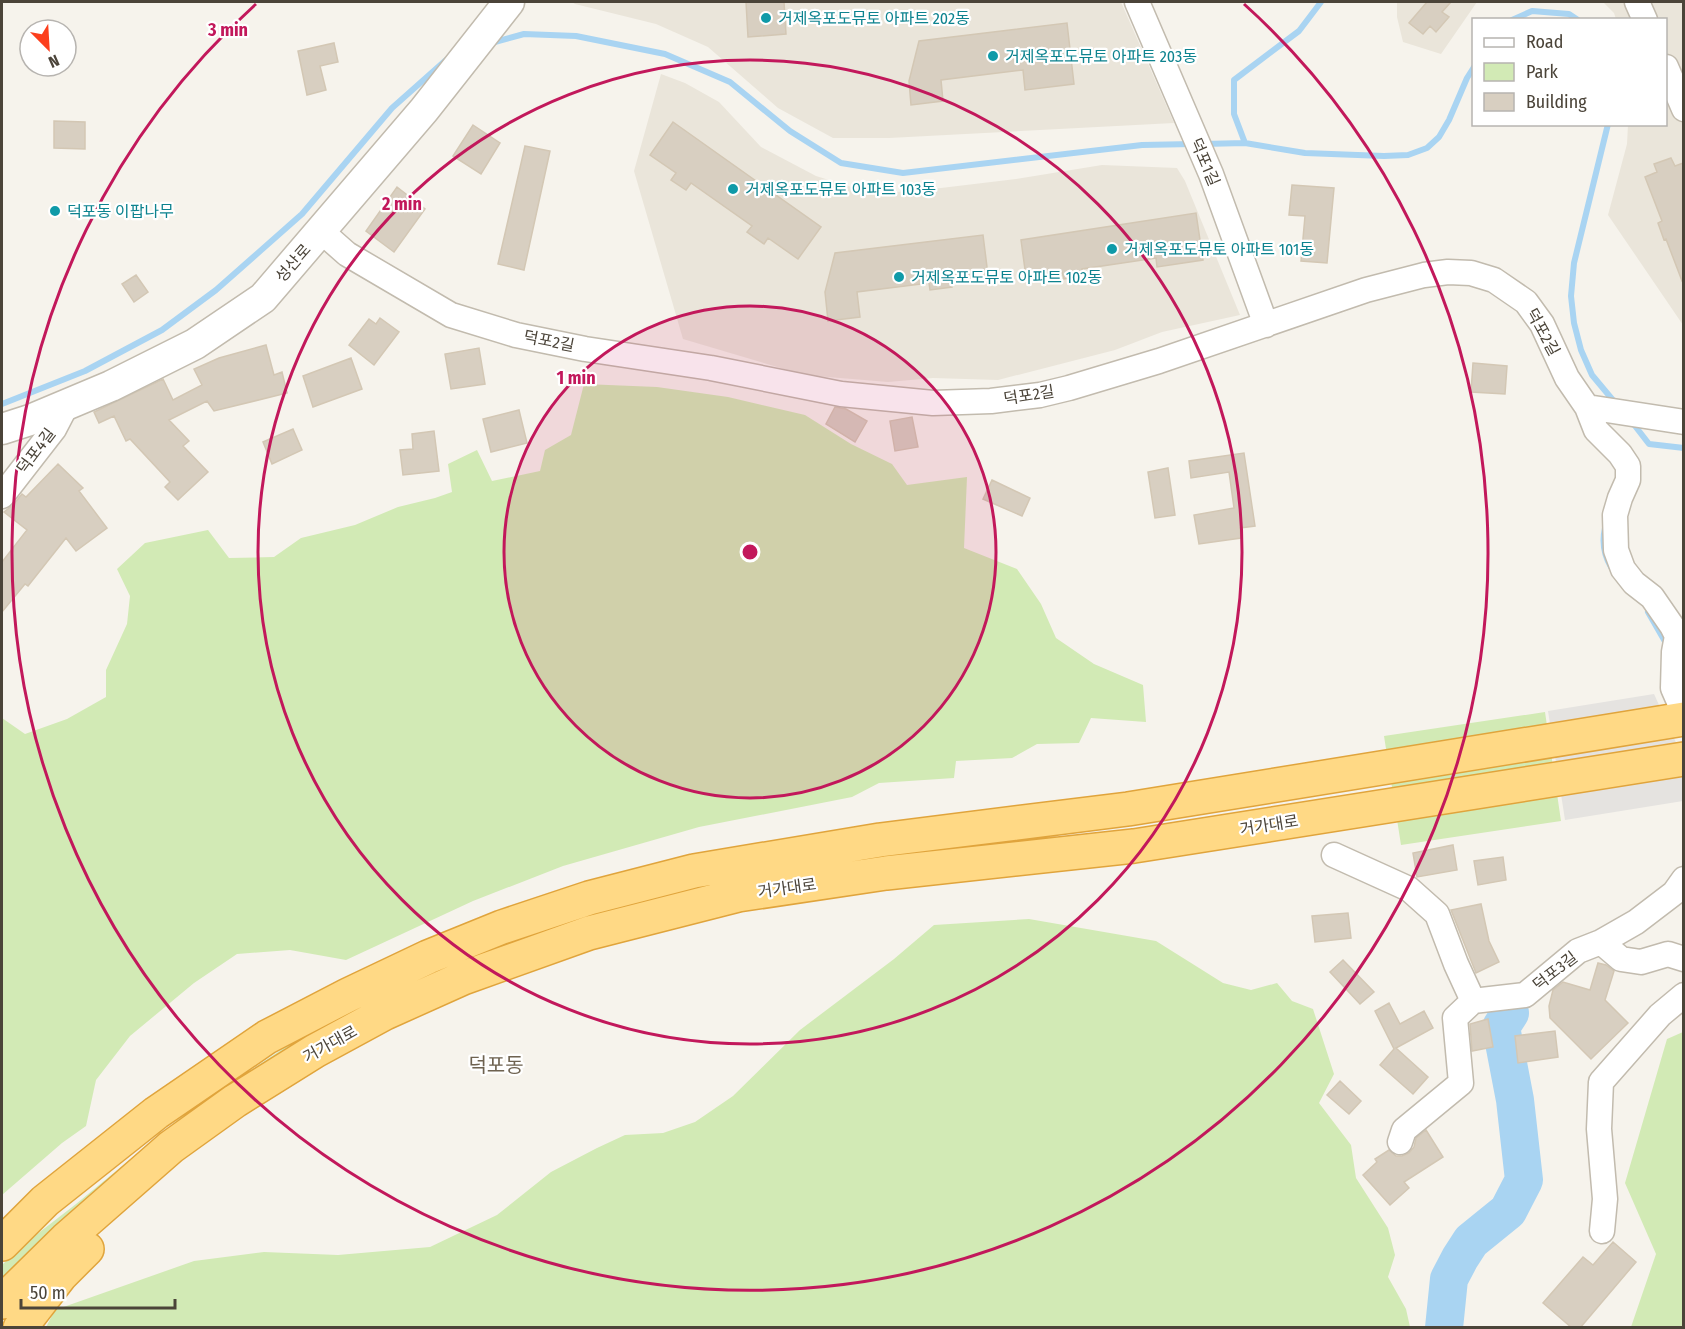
<svg xmlns="http://www.w3.org/2000/svg" width="1685" height="1329" font-family="'Fira Sans Condensed','Noto Sans KR',sans-serif">
	<style>
		.residential { fill: #eae5da }
		.green { fill: #d2eab5 }
		.parking { fill: #e5e3e0 }
		.lines { fill: none; stroke-linecap: round; stroke-linejoin: round }
		.stream { stroke: #a9d4f2; stroke-width: 6 }
		.river { stroke: #a9d4f2; stroke-width: 38 }
		.building { fill: #d8cfc1; stroke: #d3c7b4; stroke-width: 1.5 }
		.minor-casing { stroke: #c2bbae; stroke-width: 27 }
		.tertiary-casing { stroke: #c2bbae; stroke-width: 33 }
		.trunk-casing { stroke: #e0a43c; stroke-width: 36 }
		.minor { stroke: #fff; stroke-width: 24 }
		.tertiary { stroke: #fff; stroke-width: 30 }
		.trunk { stroke: #ffd985; stroke-width: 33 }
		.ring { fill: none; stroke: #c2185b; stroke-width: 3 }
		.culture-dot { fill: #0f9aa8; stroke: #fff; stroke-width: 2 }
		.labels { text-anchor: middle; dominant-baseline: central; stroke-width: 4.5; stroke-linejoin: round; paint-order: stroke }
		.culture-label { font-size: 16px; fill: #0d838f; stroke: #fff; text-anchor: start }
		.street-label { font-size: 16px; fill: #4b4439; stroke: #fff }
		.quarter-label { font-size: 20px; fill: #6e6250; stroke: #fff }
		.centre { fill: #c2185b; stroke: #fff; stroke-width: 3 }
		.ring-label { font-size: 18px; text-anchor: middle; font-weight: bold; fill: #c2185b; stroke: #fff; stroke-width: 4.5; stroke-linejoin: round; paint-order: stroke }
	</style>
	<rect width="100%" height="100%" fill="#f6f3ec"/>
	<!-- residential -->
	<path class="residential" d="M572,2h549l53,121 -285,15h-56l-55,-30 -70,-61 -52,-23 -81,-20z
		M1397,2h80l-36,52 -38,-12 -6,-25z
		M1603,2h80v323l-75,-110 19,-71 1,-19 38,-1v-104l-50,-1 -2,-6z
		M661,74l24,9 34,19 42,45 55,29 58,18 67,-6 75,-9 86,-14 75,3 8,13 55,134 -78,17 -47,18 -117,30 -65,-2 -45,4 -84,-7 -121,-36 -49,-168z"/>
	<!-- green -->
	<path class="green" d="M584,384l73,3 71,10 77,18 46,29 41,20 15,21 60,-8 -3,71 53,21 24,35 15,34 38,26 49,21 3,37 -55,-4 -12,25 -42,1 -25,14 -56,3 -2,17 -75,5 -27,14 -153,30 -136,39 -90,35 -127,59 -56,-10 -53,4 -43,29 -64,53 -34,44 -10,46 -24,17 -60,52v-477l23,16 42,-15 39,-22v-27l21,-46 3,-28 -13,-27 28,-26 63,-13 21,28 45,-1 27,-19 54,-13 43,-18 37,-9 17,-6 -4,-28 29,-14 15,31 48,-10 5,-21 26,-15z
		M1545,712l16,109 -160,24 -17,-109z
		M1029,919l127,22 67,42 28,7 26,-7 15,18 21,8 21,65 -15,29 32,42 5,33 32,50 7,27 -7,22 18,32 4,18h-1364l9,-17 139,-49 70,-9 74,3 92,-8 67,-32 54,-43 46,-24 28,-13 38,-2 32,-11 38,-26 67,-66 94,-71 40,-34z
		M486,950l-183,100 -301,235v-20l21,-20 53,-41 114,-94 58,-38 48,-32 49,-25 62,-31z
		M1683,1032v295h-52l25,-73 -31,-71 42,-144z"/>
	<!-- parking -->
	<path class="parking" d="M1654,694l29,64v43l-118,19 -17,-109z"/>
	<g class="lines">
		<!-- stream -->
		<path class="stream" d="M1512,20l20,-9 37,3 9,6
			M491,43l33,-9 52,2 89,18 65,28 60,49 51,32 62,10 239,-28 51,-1
			M1608,124l-34,139 -3,33 3,27 7,27 11,25 25,30
			M1245,143l-11,-29v-34l65,-49 22,-29
			M1203,144l42,-1 60,10 79,3 24,-1 19,-7 12,-11 10,-17 18,-42 7,-11
			M2,404l83,-33 77,-41 54,-40 86,-76 90,-106 54,-48
			M1632,422l17,22 35,4
			M1605,528c-3,13 -1,27 6,39
			M1648,612l19,33"/>
		<!-- river -->
		<path class="river" d="M1444,1328l5,-49 11,-21 11,-17 37,-30 16,-31 -9,-80 -14,-73 9,-14"/>
	</g>
	<!-- building -->
	<path class="building" d="M746,2h38l2,32 -38,3z
		M1427,2h24l-9,10 7,5 -13,15 -6,-6 -7,8 -14,-11z
		M1067,23l7,61 -49,6 -2,-20 -82,10 2,21 -32,4 -2,-24 10,-40z
		M334,43l4,19 -18,4 6,24 -19,5 -9,-44z
		M54,121l31,1v27l-31,-1z
		M673,122l148,105 -23,32 -30,-21 -4,6 -17,-12 5,-6 -61,-43 -5,7 -15,-10 5,-7 -26,-18z
		M473,125l27,18 -19,31 -28,-18z
		M525,146l25,5 -26,119 -26,-6z
		M1671,158l4,8 8,-3v117l-1,1 -16,-42 -2,1 -6,-17 4,-2 -17,-44 12,-5 -3,-8z
		M1292,185l42,3 -7,75 -26,-2 4,-45 -16,-1z
		M397,187l28,22 -31,43 -28,-21z
		M1196,213l7,47 -46,7 -1,-9 -74,11 1,7 -19,3 -2,-7 -36,5 -5,-37z
		M983,235l5,40 -37,5 1,7 -22,3 -1,-7 -72,9 3,25 -32,4 -3,-29 10,-39z
		M136,275l12,17 -14,10 -12,-18z
		M380,318l19,14 -25,33 -25,-20 20,-26 7,5z
		M266,345l8,30 8,-3 5,21 -73,18 -7,-10 -38,19 20,21 -6,5 25,26 -30,28 -13,-13 5,-5 -40,-43 -4,2 -12,-25 -15,7 -5,-11 69,-33 10,21 29,-15 -8,-16 25,-11z
		M479,348l6,36 -34,5 -6,-35z
		M351,358l11,31 -49,18 -10,-31z
		M1473,363l34,3 -2,28 -34,-2z
		M835,407l11,2 21,12 -12,21 -29,-18z
		M519,410l8,33 -36,9 -8,-33z
		M912,417l6,30 -23,4 -5,-30z
		M293,429l9,21 -30,14 -9,-22z
		M434,431l5,40 -36,4 -3,-25 13,-1 -1,-15z
		M1244,453l11,73 -15,2 1,10 -42,6 -5,-29 40,-7 -5,-36 -38,6 -2,-17z
		M58,464l25,24 -4,3 28,37 -31,23 -10,-13 -38,48 -3,-2 -23,28v-50l25,-32 -23,-18 9,-7 9,-11 4,3z
		M1168,468l7,47 -20,3 -7,-46z
		M992,480l38,18 -8,18 -39,-17z
		M1453,845l4,25 -40,7 -4,-24z
		M1503,857l3,23 -28,5 -4,-24z
		M1481,904l8,37 10,21 -23,11 -25,-63z
		M1348,913l3,25 -36,4 -3,-26z
		M1343,960l31,32 -14,12 -30,-32z
		M1598,963l8,2 8,6 -9,29 23,23 -37,36 -41,-41 -1,-12 4,-16 10,-8 27,8z
		M1389,1003l11,21 24,-13 9,17 -37,20 32,29 -15,17 -33,-29 14,-16 -19,-38z
		M1488,1019l5,28 -21,4 -2,-27z
		M1555,1031l3,26 -40,6 -3,-27z
		M1340,1081l21,20 -12,13 -22,-19z
		M1426,1130l17,27 -39,25 5,6 -19,17 -27,-30 14,-13 -2,-3 14,-9 7,6h6l7,-3 5,-6 2,-9z
		M1613,1242l23,20 -56,66h-8l-29,-25 40,-46 10,8z"/>
	<g class="lines">
		<defs>
			<path id="minor" d="M1137,2l74,172 55,151
				M1637,2l8,18
				M1666,67l18,42
				M321,231l26,23 104,61 65,20 69,14 126,19 130,26 92,9 58,-2 49,-6 29,-7 90,-27 207,-71 58,-15 24,-3 23,1 23,7 32,22 16,22 25,54 20,29 97,15
				M1587,407l9,23 24,24 8,12v14l-8,18 -5,17 1,35 7,19 11,14 18,14 20,29 5,10 -3,16 -1,36 11,25
				M2,496l52,-67 13,-25
				M1334,855l75,34 28,25 19,50 17,37
				M1601,942l20,17 20,3 27,-8 16,5
				M1400,1142l4,-12 57,-47 -6,-65 18,-17 52,-6 53,-44 23,-9 35,-20 38,-29 10,-14
				M1602,1231l3,-32 -6,-70 2,-47 59,-67 24,-20"/>
			<path id="tertiary" d="M2,429l28,-9 81,-34 84,-42 68,-46 161,-188 85,-108"/>
			<path id="trunk" d="M2,1244l43,-43 111,-88 111,-76 81,-42 80,-38 74,-30 87,-29 105,-27 186,-31 248,-31 556,-90
				M2,1302l64,-63 105,-92 64,-46 80,-50 70,-38 78,-35 126,-45 149,-38 148,-22 248,-27 550,-87
				M20,1328l41,-53 26,-26"/>
		</defs>
		<!-- minor casing -->
		<use href="#minor" class="minor-casing"/>
		<!-- tertiary casing -->
		<use href="#tertiary" class="tertiary-casing"/>
		<!-- trunk casing -->
		<use href="#trunk" class="trunk-casing"/>
		<!-- minor -->
		<use href="#minor" class="minor"/>
		<!-- tertiary -->
		<use href="#tertiary" class="tertiary"/>
		<!-- trunk -->
		<use href="#trunk" class="trunk"/>
	</g>
	<!-- distance rings -->
	<circle cx="750" cy="552" r="246" fill="#c2185b" fill-opacity=".12"/>
	<g class="ring">
		<circle cx="750" cy="552" r="246"/>
		<circle cx="750" cy="552" r="492"/>
		<path d="M1244 4A738 738 0 1 1 256 4"/>
	</g>
	<!-- markers -->
	<g class="culture-dot">
		<circle cx="766" cy="18" r="6"/>
		<circle cx="993" cy="56" r="6"/>
		<circle cx="733" cy="189" r="6"/>
		<circle cx="55" cy="211" r="6"/>
		<circle cx="1112" cy="249" r="6"/>
		<circle cx="899" cy="277" r="6"/>
	</g>
	<g class="labels">
		<!-- culture labels -->
		<g class="culture-label">
			<text x="778" y="18">거제옥포도뮤토 아파트 202동</text>
			<text x="1005" y="56">거제옥포도뮤토 아파트 203동</text>
			<text x="745" y="189">거제옥포도뮤토 아파트 103동</text>
			<text x="67" y="211">덕포동 이팝나무</text>
			<text x="1124" y="249">거제옥포도뮤토 아파트 101동</text>
			<text x="911" y="277">거제옥포도뮤토 아파트 102동</text>
		</g>
		<!-- street labels -->
		<g class="street-label">
			<text transform="translate(1205 162) rotate(67)">덕포1길</text>
			<text transform="translate(293 263) rotate(-49)">성산로</text>
			<text transform="translate(1543 332) rotate(61)">덕포2길</text>
			<text transform="translate(549 341) rotate(11)">덕포2길</text>
			<text transform="translate(1029 395) rotate(-9)">덕포2길</text>
			<text transform="translate(36 451) rotate(-53)">덕포4길</text>
			<text transform="translate(1269 825) rotate(-9)">거가대로</text>
			<text transform="translate(787 888) rotate(-8)">거가대로</text>
			<text transform="translate(1555 971) rotate(-38)">덕포3길</text>
			<text transform="translate(330 1044) rotate(-29)">거가대로</text>
		</g>
		<!-- quarter labels -->
		<g class="quarter-label">
			<text x="496" y="1065">덕포동</text>
		</g>
	</g>
	<circle cx="750" cy="552" r="9" class="centre"/>
	<g class="ring-label">
		<text x="228" y="36">3 min</text>
		<text x="402" y="210">2 min</text>
		<text x="576" y="384">1 min</text>
	</g>
	<!-- border -->
	<rect width="1685" height="1329" fill="none" stroke="#4b4439" stroke-width="6"/>
	<!-- legend -->
	<rect x="1472" y="18" width="195" height="108" fill="#ffffff" stroke="#b7b4b0" stroke-width="1.5"/>
	<rect x="1484" y="38" width="30" height="9" fill="#ffffff" stroke="#b7b4b0" stroke-width="1.5"/>
	<text x="1526" y="48" font-size="18" fill="#4b4439">Road</text>
	<rect x="1484" y="63" width="30" height="18" fill="#d2eab5" stroke="#b7b4b0" stroke-width="1.5"/>
	<text x="1526" y="78" font-size="18" fill="#4b4439">Park</text>
	<rect x="1484" y="93" width="30" height="18" fill="#d8cfc1" stroke="#b7b4b0" stroke-width="1.5"/>
	<text x="1526" y="108" font-size="18" fill="#4b4439">Building</text>
	<!-- north arrow -->
	<g transform="translate(48 48) rotate(156)"><circle r="28" fill="#ffffff" stroke="#b7b4b0" stroke-width="1.5"/>
	<path d="M0-4.5L10 22L0 15L-10 22Z" fill="#fc3f1d"/>
	<text y="-9" font-size="16" font-weight="bold" text-anchor="middle" fill="#4b4439">N</text>
	</g>
	<!-- scale -->
	<path d="M21 1299v9h154v-9" fill="none" stroke="#4b4439" stroke-width="3"/>
	<text x="30" y="1299" font-size="18" fill="#4b4439" stroke="#ffffff" stroke-width="4.5" paint-order="stroke">50 m</text>
</svg>
